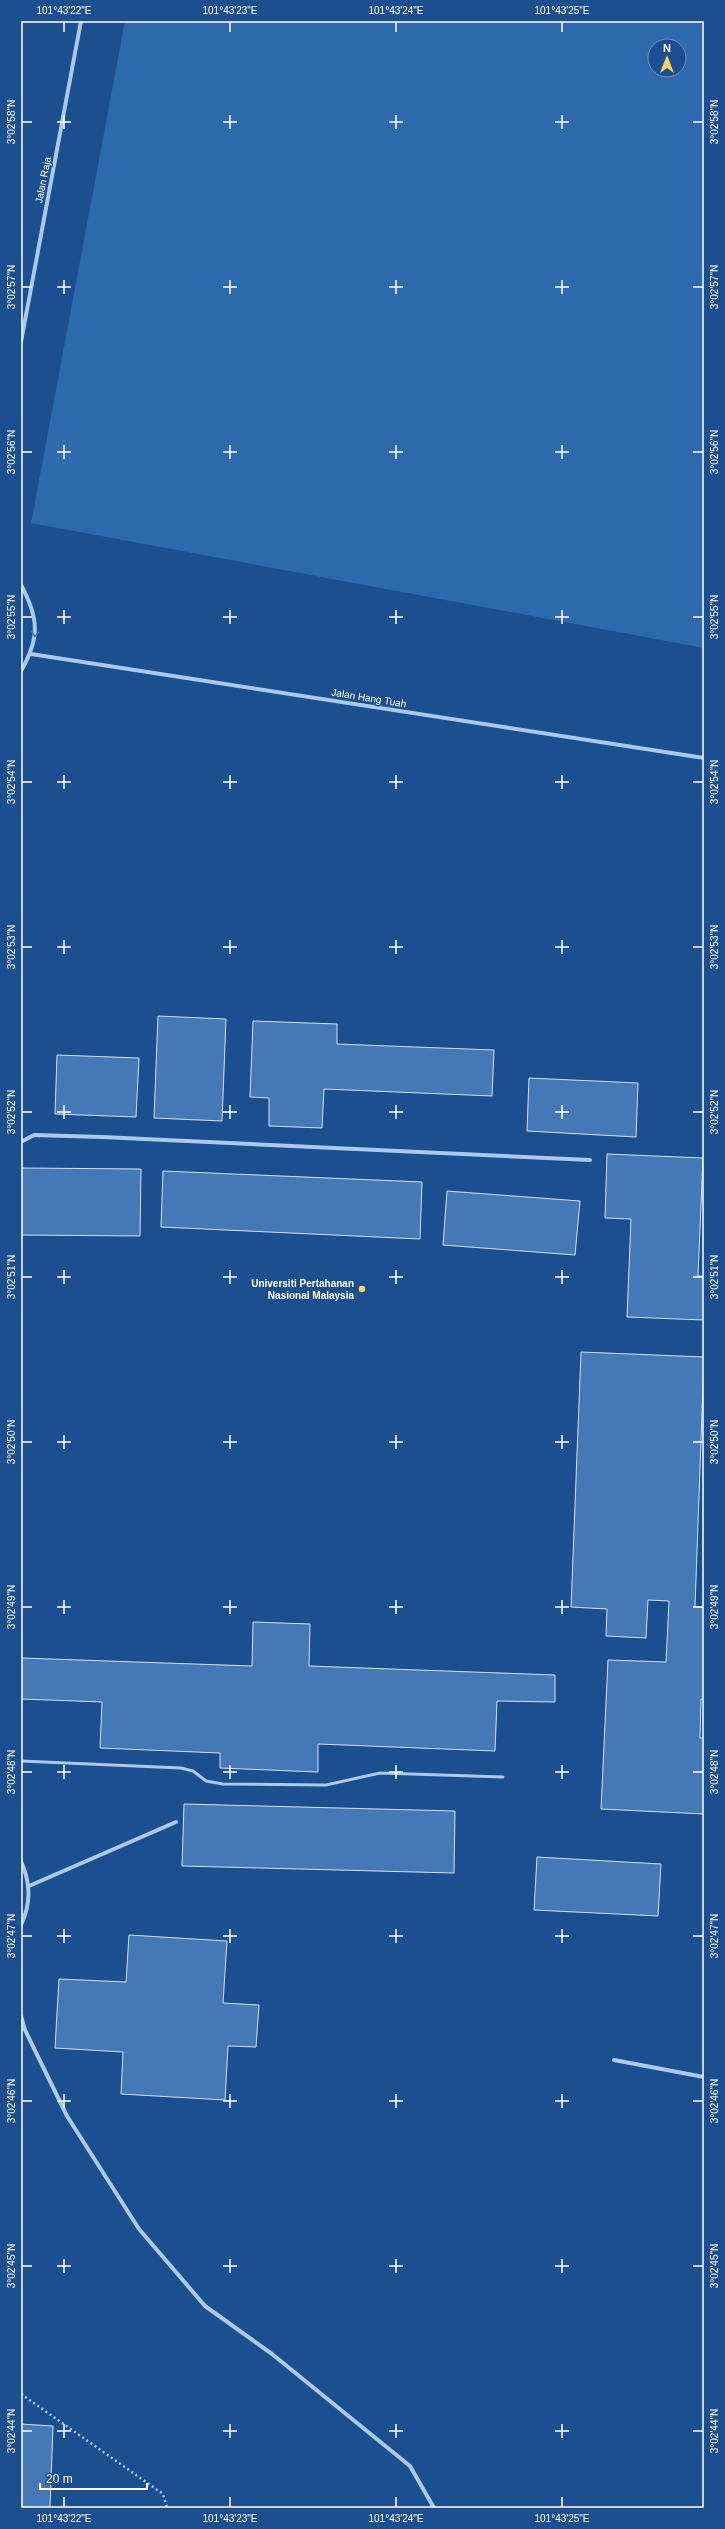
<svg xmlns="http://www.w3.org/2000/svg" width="725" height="2529" font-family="Arial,sans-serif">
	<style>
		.green { fill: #2e69ad; fill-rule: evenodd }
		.building { fill: #4478b7; stroke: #cfe3fa }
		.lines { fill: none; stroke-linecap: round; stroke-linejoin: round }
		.path { stroke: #a9c9ee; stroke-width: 2.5; stroke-dasharray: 2 3; stroke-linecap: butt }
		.lane { stroke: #a9c9ee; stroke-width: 3 }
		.street { stroke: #a9c9ee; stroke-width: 4 }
		.oneway { stroke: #4674ac }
		.ticks { fill: none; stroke: #fff; stroke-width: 1.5 }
		.poi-dot { fill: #ffd166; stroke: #1b4f8f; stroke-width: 1.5 }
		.labels { text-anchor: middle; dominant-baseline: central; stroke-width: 3; stroke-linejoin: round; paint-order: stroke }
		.street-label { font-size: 10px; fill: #fff; stroke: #1b4f8f }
		.poi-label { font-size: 10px; font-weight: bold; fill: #fff; stroke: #1b4f8f; text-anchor: end }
		.neatline { fill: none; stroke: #fff; stroke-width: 1.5 }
		.ticks-label { font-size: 10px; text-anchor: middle; fill: #fff }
	</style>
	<rect width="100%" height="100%" fill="#1b4f8f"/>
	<!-- green -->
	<path class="green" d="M125,21h579v627l-673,-125zM655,46h24v24h-24z"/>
	<!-- building -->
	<path class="building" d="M158,1016l68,3 -4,102 -68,-3z
		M253,1021l84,3v20l157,6 -2,46 -168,-7 -2,39 -53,-2v-28l-19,-1z
		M57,1055l82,3 -3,59 -81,-3z
		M529,1078l109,5 -2,54 -109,-6z
		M607,1154l96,4 -5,118h6v44l-77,-3 4,-98 -26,-1z
		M21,1168l120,1 -1,67 -119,-1z
		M163,1171l259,11 -2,57 -259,-12z
		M447,1191l133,10 -5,54 -132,-10z
		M581,1352l123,5 -9,250h9v93l-3,-1 -1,39h4v76l-103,-5 7,-149 58,2 3,-61 -21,-1 -2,38 -40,-2 1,-27 -36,-2z
		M253,1622l57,2 -1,42 246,9v27l-58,-1 -2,50 -177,-7v28l-98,-4v-15l-120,-5 2,-46 -81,-3v-41l231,8z
		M184,1804l271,7 -1,62 -272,-7z
		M537,1857l124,7 -3,52 -124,-6z
		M129,1935l98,6 -4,62 36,2 -3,42 -28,-1 -3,54 -104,-6 2,-42 -68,-4 4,-69 67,3z
		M21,2424l32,2 -3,82h-29z"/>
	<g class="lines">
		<!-- path -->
		<path class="path" d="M21,2394l142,100 4,14"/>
		<!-- lane -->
		<path class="lane" d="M21,1761l160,7 12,3 13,10 17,3 103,1 54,-12 123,4"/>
		<!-- street -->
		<path class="street" d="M21,342l60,-321
			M21,585c18,33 19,53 0,86
			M31,654l673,104
			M21,1142l13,-7 68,2 488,23
			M21,1861c10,23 10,42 0,64
			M29,1886l147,-64
			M21,2016l4,14 42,86 72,113 66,77 67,48 138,112 24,42
			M614,2060l90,17"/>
	</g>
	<!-- one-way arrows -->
	<defs><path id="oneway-chevron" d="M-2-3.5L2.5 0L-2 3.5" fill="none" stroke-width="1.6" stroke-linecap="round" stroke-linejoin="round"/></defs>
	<use class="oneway" href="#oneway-chevron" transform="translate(35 634) rotate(97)"/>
	<!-- ticks -->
	<path class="ticks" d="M64,22v10M230,22v10M396,22v10M562,22v10M64,115v14M230,115v14M396,115v14M562,115v14M22,122h10M57,122h14M223,122h14M389,122h14M555,122h14M693,122h10M64,280v14M230,280v14M396,280v14M562,280v14M22,287h10M57,287h14M223,287h14M389,287h14M555,287h14M693,287h10M64,445v14M230,445v14M396,445v14M562,445v14M22,452h10M57,452h14M223,452h14M389,452h14M555,452h14M693,452h10M64,610v14M230,610v14M396,610v14M562,610v14M22,617h10M57,617h14M223,617h14M389,617h14M555,617h14M693,617h10M64,775v14M230,775v14M396,775v14M562,775v14M22,782h10M57,782h14M223,782h14M389,782h14M555,782h14M693,782h10M64,940v14M230,940v14M396,940v14M562,940v14M22,947h10M57,947h14M223,947h14M389,947h14M555,947h14M693,947h10M64,1105v14M230,1105v14M396,1105v14M562,1105v14M22,1112h10M57,1112h14M223,1112h14M389,1112h14M555,1112h14M693,1112h10M64,1270v14M230,1270v14M396,1270v14M562,1270v14M22,1277h10M57,1277h14M223,1277h14M389,1277h14M555,1277h14M693,1277h10M64,1435v14M230,1435v14M396,1435v14M562,1435v14M22,1442h10M57,1442h14M223,1442h14M389,1442h14M555,1442h14M693,1442h10M64,1600v14M230,1600v14M396,1600v14M562,1600v14M22,1607h10M57,1607h14M223,1607h14M389,1607h14M555,1607h14M693,1607h10M64,1765v14M230,1765v14M396,1765v14M562,1765v14M22,1772h10M57,1772h14M223,1772h14M389,1772h14M555,1772h14M693,1772h10M64,1929v14M230,1929v14M396,1929v14M562,1929v14M22,1936h10M57,1936h14M223,1936h14M389,1936h14M555,1936h14M693,1936h10M64,2094v14M230,2094v14M396,2094v14M562,2094v14M22,2101h10M57,2101h14M223,2101h14M389,2101h14M555,2101h14M693,2101h10M64,2259v14M230,2259v14M396,2259v14M562,2259v14M22,2266h10M57,2266h14M223,2266h14M389,2266h14M555,2266h14M693,2266h10M64,2424v14M230,2424v14M396,2424v14M562,2424v14M22,2431h10M57,2431h14M223,2431h14M389,2431h14M555,2431h14M693,2431h10M64,2497v10M230,2497v10M396,2497v10M562,2497v10"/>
	<!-- markers -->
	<circle class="poi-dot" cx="362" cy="1289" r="4"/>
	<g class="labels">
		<!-- street labels -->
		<g class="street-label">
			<text transform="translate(43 180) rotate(-79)">Jalan Raja</text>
			<text transform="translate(369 698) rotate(9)">Jalan Hang Tuah</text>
		</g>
		<!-- poi labels -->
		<g class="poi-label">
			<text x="354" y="1283">Universiti Pertahanan<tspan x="354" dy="12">Nasional Malaysia</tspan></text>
		</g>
	</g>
	<!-- border -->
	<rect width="725" height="2529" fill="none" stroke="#1b4f8f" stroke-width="44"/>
	<!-- north arrow -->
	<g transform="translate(667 58)"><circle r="19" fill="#1b4f8f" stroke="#7695bc"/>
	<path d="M0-3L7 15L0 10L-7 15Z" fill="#ffd166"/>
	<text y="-6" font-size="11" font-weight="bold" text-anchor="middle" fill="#ffffff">N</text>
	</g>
	<!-- scale -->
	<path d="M40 2483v6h107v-6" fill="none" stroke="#ffffff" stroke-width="2"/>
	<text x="46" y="2483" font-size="12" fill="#ffffff" stroke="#1b4f8f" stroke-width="3" paint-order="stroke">20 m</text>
	<rect x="22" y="22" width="681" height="2485" class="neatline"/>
	<g class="ticks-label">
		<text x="64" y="14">101°43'22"E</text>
		<text x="230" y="14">101°43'23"E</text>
		<text x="396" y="14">101°43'24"E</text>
		<text x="562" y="14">101°43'25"E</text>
		<text transform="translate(11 122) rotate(-90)" y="4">3°02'58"N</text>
		<text transform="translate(714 122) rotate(-90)" y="4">3°02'58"N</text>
		<text transform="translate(11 287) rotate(-90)" y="4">3°02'57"N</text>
		<text transform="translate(714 287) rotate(-90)" y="4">3°02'57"N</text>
		<text transform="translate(11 452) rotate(-90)" y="4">3°02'56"N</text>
		<text transform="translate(714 452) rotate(-90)" y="4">3°02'56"N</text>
		<text transform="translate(11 617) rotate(-90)" y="4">3°02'55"N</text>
		<text transform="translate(714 617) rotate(-90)" y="4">3°02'55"N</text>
		<text transform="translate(11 782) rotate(-90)" y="4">3°02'54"N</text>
		<text transform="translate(714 782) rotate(-90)" y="4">3°02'54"N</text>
		<text transform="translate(11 947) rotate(-90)" y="4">3°02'53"N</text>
		<text transform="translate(714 947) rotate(-90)" y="4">3°02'53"N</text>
		<text transform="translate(11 1112) rotate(-90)" y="4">3°02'52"N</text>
		<text transform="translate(714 1112) rotate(-90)" y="4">3°02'52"N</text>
		<text transform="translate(11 1277) rotate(-90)" y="4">3°02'51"N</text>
		<text transform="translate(714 1277) rotate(-90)" y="4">3°02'51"N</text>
		<text transform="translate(11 1442) rotate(-90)" y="4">3°02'50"N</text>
		<text transform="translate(714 1442) rotate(-90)" y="4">3°02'50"N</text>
		<text transform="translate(11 1607) rotate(-90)" y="4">3°02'49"N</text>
		<text transform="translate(714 1607) rotate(-90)" y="4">3°02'49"N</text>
		<text transform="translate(11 1772) rotate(-90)" y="4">3°02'48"N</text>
		<text transform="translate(714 1772) rotate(-90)" y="4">3°02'48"N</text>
		<text transform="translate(11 1936) rotate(-90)" y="4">3°02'47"N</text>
		<text transform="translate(714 1936) rotate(-90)" y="4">3°02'47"N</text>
		<text transform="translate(11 2101) rotate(-90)" y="4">3°02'46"N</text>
		<text transform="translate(714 2101) rotate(-90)" y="4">3°02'46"N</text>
		<text transform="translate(11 2266) rotate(-90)" y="4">3°02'45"N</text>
		<text transform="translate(714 2266) rotate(-90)" y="4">3°02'45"N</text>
		<text transform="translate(11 2431) rotate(-90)" y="4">3°02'44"N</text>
		<text transform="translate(714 2431) rotate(-90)" y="4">3°02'44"N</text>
		<text x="64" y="2522">101°43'22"E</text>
		<text x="230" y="2522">101°43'23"E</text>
		<text x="396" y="2522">101°43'24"E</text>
		<text x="562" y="2522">101°43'25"E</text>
	</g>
</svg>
